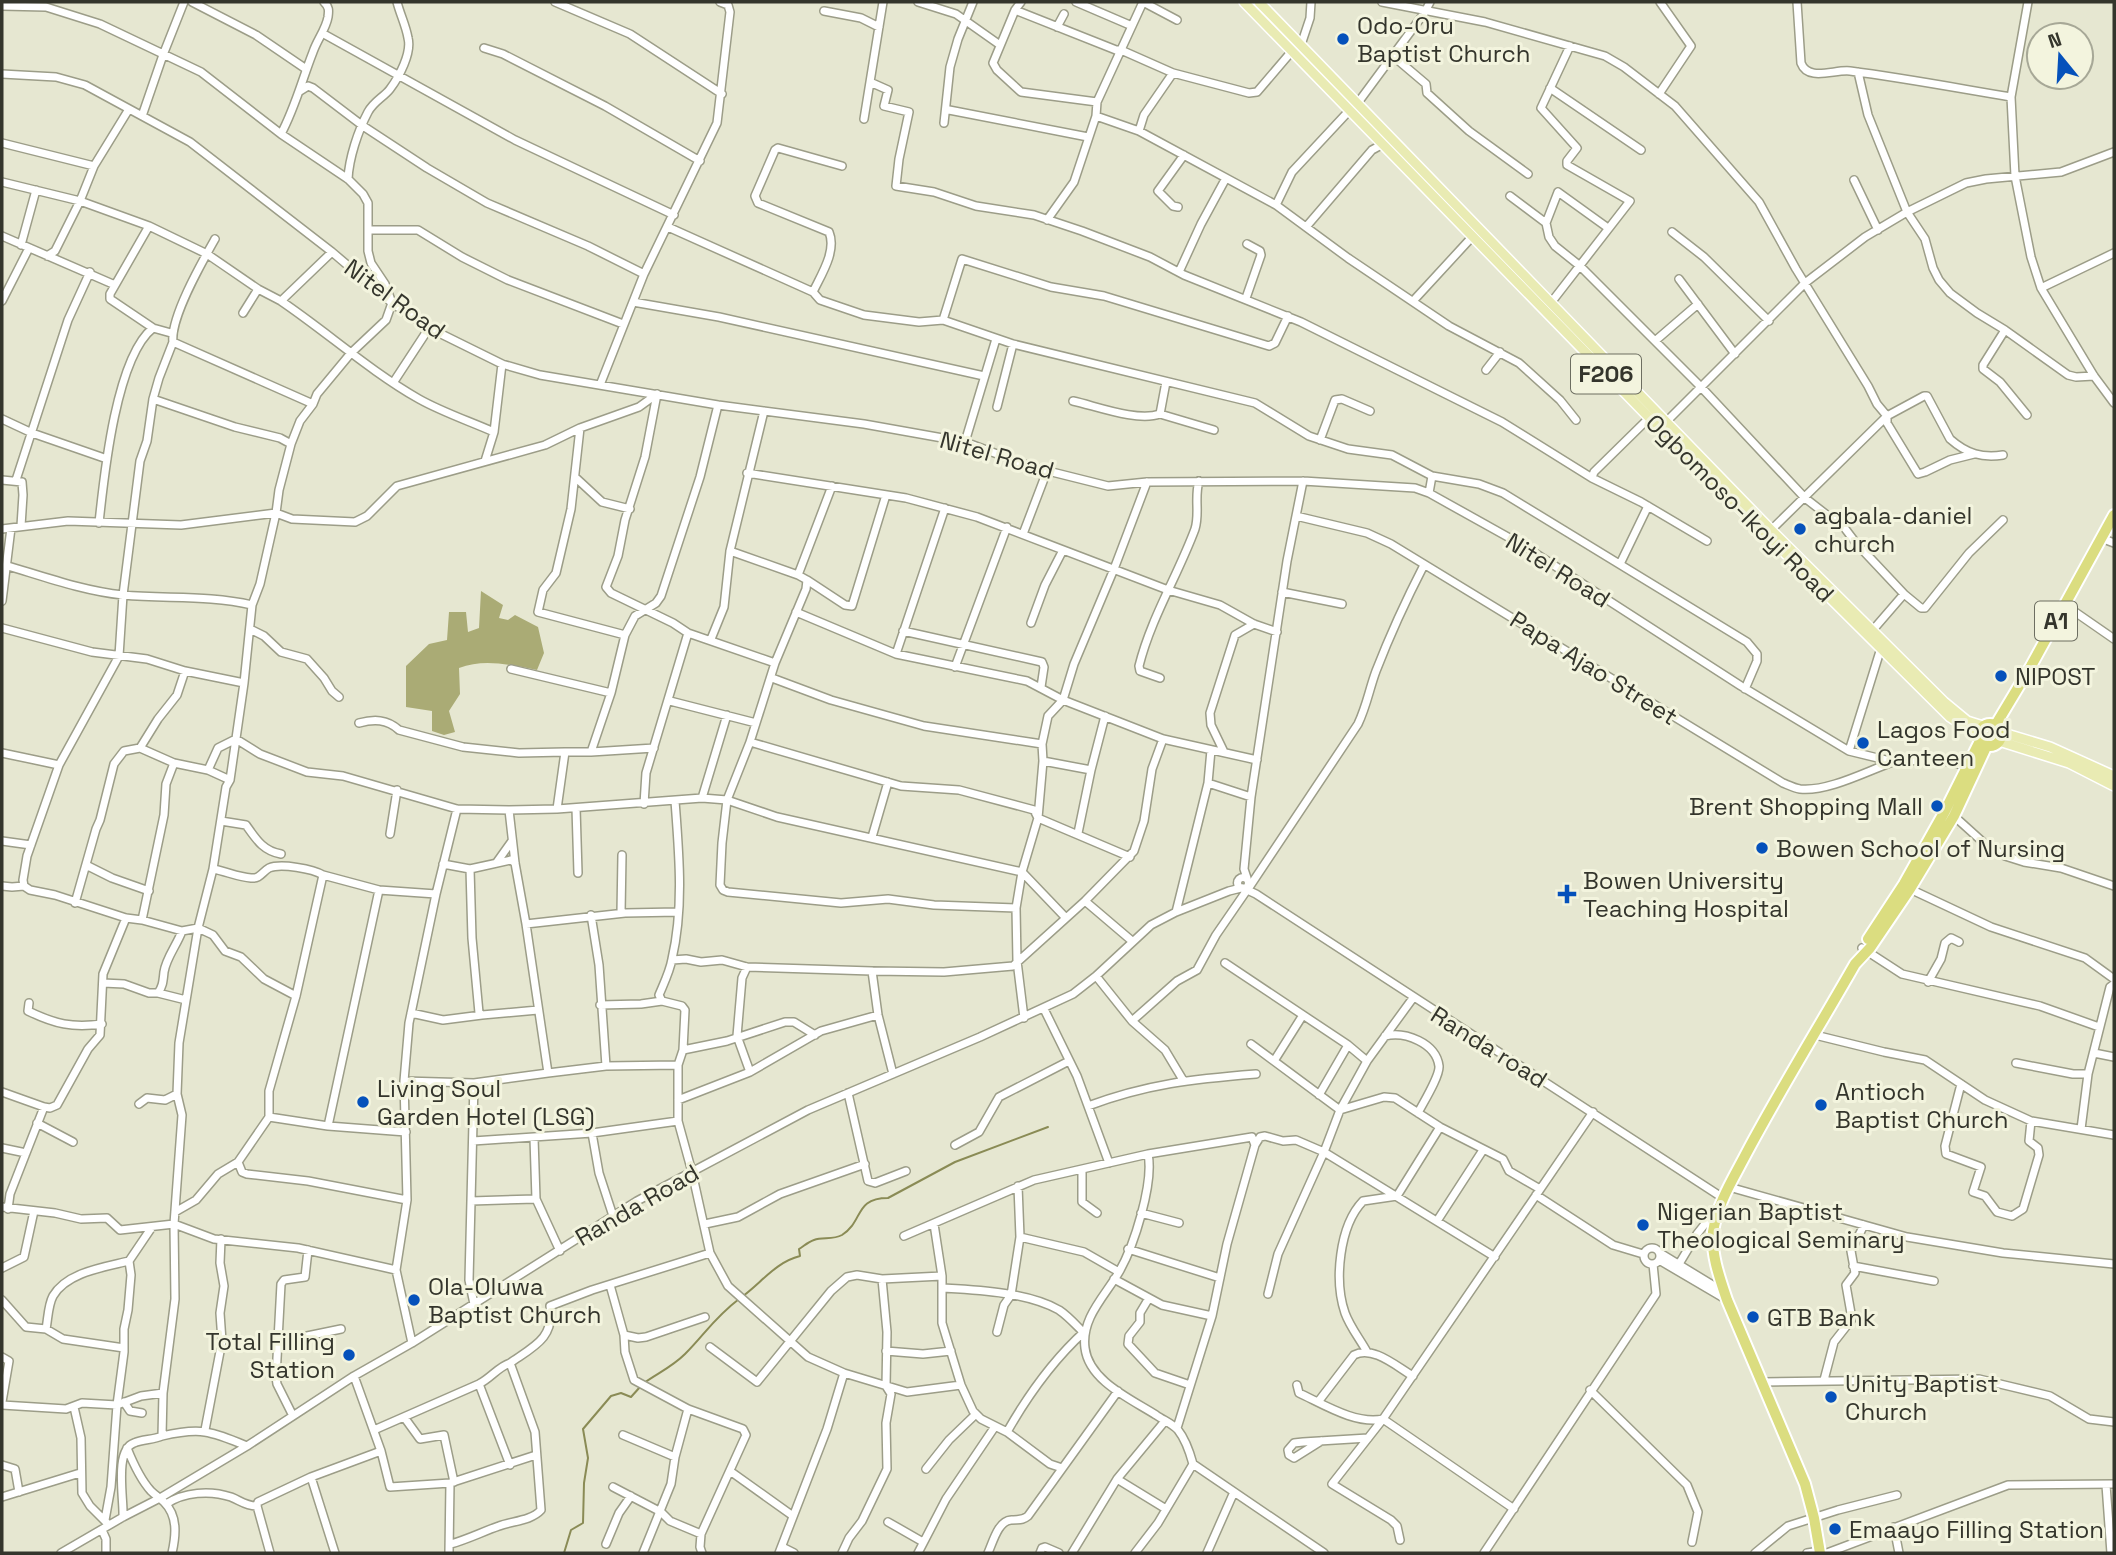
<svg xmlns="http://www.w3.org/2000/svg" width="2116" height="1555" font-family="'Space Grotesk',sans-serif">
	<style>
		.forest { fill: #aaab75 }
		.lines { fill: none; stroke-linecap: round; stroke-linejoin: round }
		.stream { stroke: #8a8b55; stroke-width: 2 }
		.minor-casing { stroke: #9c9d88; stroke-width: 10 }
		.major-casing { stroke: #fff; stroke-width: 12 }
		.highway-casing { stroke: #fff; stroke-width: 14 }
		.minor { stroke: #fff; stroke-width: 7 }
		.major { stroke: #e9ebb3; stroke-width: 9 }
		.highway { stroke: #dbdd80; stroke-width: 10 }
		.poi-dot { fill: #0551bb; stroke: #f3f4de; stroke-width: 2.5 }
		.labels { text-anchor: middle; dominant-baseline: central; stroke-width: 6; stroke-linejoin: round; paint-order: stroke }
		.shield { fill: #f3f4de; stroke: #6d6e61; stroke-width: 2 }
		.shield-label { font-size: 23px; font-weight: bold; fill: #34352c }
		.poi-label { font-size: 24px; fill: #34352c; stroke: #f3f4de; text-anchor: start }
		.street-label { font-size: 24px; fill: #34352c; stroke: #f3f4de }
	</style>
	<rect width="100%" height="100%" fill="#e6e7d1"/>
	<!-- forest -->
	<path class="forest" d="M481,591l22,14 -4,13 9,2 7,-5 23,12 6,26 -7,17c-26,-5 -53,-12 -78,-2l1,26 -11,17 6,21 -11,3 -12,-4v-20l-26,-4v-41l23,-22 18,-4 2,-28h17l2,20 11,-4z"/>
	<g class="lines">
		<!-- stream -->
		<path class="stream" d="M743,1296c19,-14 33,-34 57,-40l-1,-7c5,-3 9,-7 15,-9 9,-3 19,0 28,-5 22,-14 12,-37 46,-37l67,-36 93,-35
			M644,1383c14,-10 28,-16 41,-29 20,-20 29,-36 54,-55
			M564,1553l7,-23 12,-7 1,-40 4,-25 -5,-29 28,-33 10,-3 10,4 9,-10"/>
		<defs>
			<path id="minor" d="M192,2l64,33 50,34
				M555,2l75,32 92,60
				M883,2l-13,80 18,8 -4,16 25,6 -10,47 -3,27 38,6 42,14 58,9 48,16 68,26 34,18 117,47 201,100 90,56 49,24 66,39
				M918,2l38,12 44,31
				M1021,2l-6,8 -22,53 4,7 24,22 76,10
				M1076,2l56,24
				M1143,2l34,18
				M1382,2l103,20 120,34 19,11 51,39 84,96 37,67 72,117 9,18 10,12v7l31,51 7,-2 25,-12 24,-6
				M1797,2l4,61c7,19 34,6 49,8 54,7 107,17 161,26
				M2028,2l-17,95 4,79 16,81 10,31 53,88 20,27
				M2,6l44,1 54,17 101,48 80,62 67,45 15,15 5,9v48l3,12 14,21 7,19 -6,17 -35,33 -34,41 -4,10 -13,17 -9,23 -12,46 -3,23 -16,71 -8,21 -8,78 -14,97 -4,7 -13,82 -15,59 -19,115 -2,51 5,21 -8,109 1,75 -12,94 -1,43c-9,4 -19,3 -28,7 -20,7 -10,56 -11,74
				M1015,10l101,40h5l52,23 76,20 8,-1 35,-41
				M824,11l37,7 18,9
				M1057,27l7,-13
				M322,33l193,107 159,75
				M1301,45l9,-27 1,-16
				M484,48l19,6 102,52 95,55
				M1393,56l33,28 1,9 42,38 59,43
				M1858,72l10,43 39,97 18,27 8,29 6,12 11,13 27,20 28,17 63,45 8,2 18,-1
				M2,74l54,3 29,8 105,57 142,110 60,51 37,25 73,36 38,11 178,30 146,19 101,18 67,25 76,19 39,-4 156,-1 112,7 14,5 95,53 217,140 108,65 45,11 42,-3 30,7
				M1550,88l91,62
				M300,91l8,-5 5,2 50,38 64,42 60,35 101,43 56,28
				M1659,94l32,-48 -31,-44
				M1357,104l68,-92 5,-10
				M949,110l139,27
				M142,116l21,-61 21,-53
				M1096,116l43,15 137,74 72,53 101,68 70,37 41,37 16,20
				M864,119l6,-37
				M944,123l6,-56 8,-28 15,-37
				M1139,131l5,-16 29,-42
				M281,134c14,-26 21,-54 32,-82 4,-12 13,-23 15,-35 1,-7 1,-10 -4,-15
				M2,143l92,23
				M348,179c1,-21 10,-48 20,-67 6,-11 16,-15 22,-23 9,-12 22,-36 18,-51 -2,-12 -8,-24 -11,-36
				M1854,180l24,50
				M2,182l78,19 69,25 58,28 51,35 23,12 51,-49
				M1510,196l36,27
				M1276,205l16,-33 55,-59 5,-1
				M1178,207l-5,-1 -15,-15 26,-36
				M1047,220l27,-38 22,-66 1,-14 46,-100
				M149,226l-39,68v5l43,29 18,5
				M668,227l145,65 7,8 44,15 55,7 24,-2 70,24 242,59 54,33 39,13 44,6 40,21
				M1306,227l66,-77 11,-6
				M1608,228l-50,-36 -12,31 3,14 6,9 25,20 121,121 104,111 27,21 8,3 16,21 48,51
				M368,230h50l44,27 46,23 115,44
				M1672,232l32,25 65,64
				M2,236l113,49
				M21,245l15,-55
				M47,256l8,-5 25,-50 14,-35 35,-57
				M1179,272l22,-48 25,-46
				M1679,279l56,75
				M2041,288l73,-35
				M813,292c8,-17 24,-41 16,-60l-71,-29 -3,-7 20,-46 3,-2 64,18
				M1246,298l15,-43 -1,-4 -13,-7
				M1414,300l58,-63
				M2,301l27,-53
				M281,301c47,32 89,70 138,98 23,13 50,22 75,33
				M633,302l86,15 265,59
				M1550,304l80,-103 -63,-36v-4l10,-13 -36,-40 29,-62
				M243,313l15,-24
				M943,320l19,-61 89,28 53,9 165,50 6,-3 13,-27
				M2005,330l-22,35v4l17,13 27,33
				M1655,341l43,-37
				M173,342l140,62
				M1486,370l14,-18
				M393,383l36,-55
				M600,385l44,-111 73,-151 13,-111 -2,-7 -8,-3
				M657,394l-12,63 -20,63 -7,36 -12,31 5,6 62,30 15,10 87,30
				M153,399l82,28 45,11 11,6
				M1073,401c23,5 64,21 87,13l54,16
				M718,405l-18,72 -39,119 -5,7 -21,13 -10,19 -14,58 -20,59h-26l-8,57 -48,1 6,53 11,61 22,149 58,-7 72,-1v56l14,51 18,81 18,33 80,71 36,16 63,19 54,-7
				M997,407l16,-63
				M1160,414l6,-32
				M2,419l30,14 75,26
				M1667,421l138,-138 60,-46 42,-25 59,-29 20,-4 75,-7 53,-20
				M580,428l-9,81 -15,64 -13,17 -5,22 87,23
				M1320,440l15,-40 7,-1 28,12
				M965,442l31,-103
				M485,461l9,-29 8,-68
				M747,473l159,25 71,19 191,73 52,15 34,19 23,8
				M575,477l27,25 28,7
				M1592,478l2,-6 55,-54
				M2,480l20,2 1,13 -2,31
				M16,480l52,-160 22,-48
				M832,486l-34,89 9,5 -1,9 -31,74 -25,79 -23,58 -5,43 -2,42 3,5 5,2 113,11 47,-4 46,6 82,3
				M1429,493l3,-17 47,8 24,9 244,149 10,12v7l-12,28
				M1296,516l71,17 24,11 392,239c5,2 11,5 17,6 28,3 67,-18 93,-27
				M99,523c5,-47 17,-166 54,-195
				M2,529l66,-8 113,4 95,-12 16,6 63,3 12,-6 30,-30 148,-41 35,-17 59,-21 18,-13
				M1771,530l116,-114 37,-20h3l23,43c17,15 32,19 53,16
				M1023,534l24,-63
				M2101,538l13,5
				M730,551l68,24
				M1620,564l28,-58
				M8,566c37,11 76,25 115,29 44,4 86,0 129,10
				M807,580l38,25 7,1 34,-111
				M1282,592l60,12
				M2,601l9,-73
				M2065,605l49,34
				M796,612l100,42 131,27 36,19 100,39 94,21
				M1031,623l14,-38 18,-35
				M2,628l90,24 55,7 38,12 59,12
				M250,629l14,7 17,16 26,7 17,19 8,13 7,6
				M903,631l139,31 2,5 -3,20
				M1872,631l32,-37 17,14h4l44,-55 34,-33
				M711,639l13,-32 6,-56 34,-140
				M896,654l49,-146
				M955,667l52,-140
				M511,669l100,24
				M772,678l59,22 93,26 118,18
				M1160,678l-20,-7 -1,-5c12,-48 39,-91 56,-137 5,-16 -1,-31 4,-48
				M670,701l86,22
				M359,723c15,-4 28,-4 40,7l64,17 56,6 46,-1
				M750,742l151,44 58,4 75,20 4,8 92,39
				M140,748l34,15 34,7 10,-22 18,-9 24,15 47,18 36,4 114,33 52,1
				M1849,751l32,-103
				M591,752l63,-4
				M1224,752l-13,-27 -1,-12 25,-78 19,-11
				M2,753l57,12
				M1043,761l48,9 14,-54
				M208,770l22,10
				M1208,783l43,14
				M702,798l25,-83
				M675,801c4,52 9,107 -3,158 -2,12 -8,24 -13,36l3,6 20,5 3,4 -2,40
				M644,804l2,-31 42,-140
				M576,808l2,65
				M557,809l145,-11 25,2 50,17 245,55 44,46
				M1954,816l31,28 20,12 19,6 37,6 53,18
				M221,821l25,4c10,14 17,26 35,29
				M1078,833l13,-63
				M390,834l7,-44
				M872,837l16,-55
				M2,841l29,4
				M497,862l15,-21
				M443,864l27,5 2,69 7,75 3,2 56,-5
				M86,865l26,13 37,13
				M213,869c12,2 25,8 38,9 9,1 11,-6 18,-10 12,-5 44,1 54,7
				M470,869l41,-9 4,3
				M1237.5 883a5.5 5.5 0 1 1 11 0a5.5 5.5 0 1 1-11 0Z
				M1247,878l-3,-9 7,-72 36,-236 16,-80
				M2,886l10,1 12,-1 6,4 25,5 71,23 16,2 40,11 16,-3 15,7 12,16 16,6 23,22 32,17
				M24,886l-1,-6 4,-24 32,-91 60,-109 4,-61 17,-134 7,-20 6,-42 6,-21 14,-36c-3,-24 29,-80 42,-103
				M1250,886l108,-162c9,-19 11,-34 18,-53 14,-36 30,-71 48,-106
				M1243,888l13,6 467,304
				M1910,889l81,38 94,31 29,21
				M1085,901l47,40
				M75,903l21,-74 4,-9 14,-56 10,-13 16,-3 18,-29 19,-24 8,-24
				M1176,912l32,-129 3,-33
				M621,913l1,-58
				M591,915l8,50 7,101
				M142,920l22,-105 2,-31 8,-21
				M526,924l99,-11 53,-1
				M1862,948l40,26 138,32 59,21
				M672,960l14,-1 15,3 21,-2 25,7 125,4 72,1 69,-6 72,-65 49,-50 10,-30 8,-52 11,-30
				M1225,963l123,82 19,16
				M747,967l-5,11 -5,58 13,36
				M872,971l6,44 15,59
				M1096,976l36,45 33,29 18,30
				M1928,982l13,-23 4,-16 6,-5 8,4
				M103,983l21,1 25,9h9c5,-7 5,-12 6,-21 2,-14 13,-27 18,-41
				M158,993l28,7
				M29,1003l-1,8c27,13 44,17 74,13
				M600,1005l41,-1 21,-3
				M1044,1009l33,67 32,87
				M411,1013l32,7 39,-5
				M1024,1018l-7,-57 -1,-53 6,-36 16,-54 5,-57 -1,-17 6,-28 15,-16 11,-36 40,-95 33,-87
				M1132,1021l45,-40 20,-11 19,-35 31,-45
				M1815,1035l69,17 41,8 60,40 46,21 83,14
				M1385,1036c20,-5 51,7 54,30 1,10 -16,37 -21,47
				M1251,1044l89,66 44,-13 11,1 45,29 63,32 6,12 31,18
				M2094,1053l20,4
				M1274,1061l29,-46
				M2016,1063l57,11h15
				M678,1065l5,-15 44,-9 58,-19h9l21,13
				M404,1081l70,2 74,-10
				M1961,1084l-16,62 1,8 35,13 -8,25 12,4 12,16 15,4 11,-7 16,-54 -1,-7 -9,-7 2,-20
				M2,1092l42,15 6,1 7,-3 31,-56 12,-14 3,-61 23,-56
				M848,1093l20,88 7,2 31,-12
				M1319,1095l29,-50
				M678,1100l72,-28 71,-41 57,-16
				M139,1104l8,-6 18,2 12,-6
				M1088,1106c59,-22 105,-27 168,-32
				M269,1117l59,9 78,6
				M37,1123l36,19
				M328,1126l51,-236
				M2081,1129l7,-55 22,-87 4,-3
				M592,1133l7,40 14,43
				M534,1138l2,61 24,52
				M473,1141l119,-8 86,-12
				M955,1145l24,-13 20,-35 70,-36
				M1255,1145l5,-8 5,-1 18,5 13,-1 28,12 171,105
				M2,1148l24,5
				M1148,1154l104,-17 3,8 -28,99 -15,72 -35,112
				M1082,1170v32l15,11
				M1729,1187l178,50 96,16 111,11
				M1536,1195l77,50 30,9
				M407,1200l-99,-19 -61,-7 -5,-2 -4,-10 31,-45v-26l27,-95 27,-121 56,15 57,4
				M471,1201l65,-2
				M2,1207l53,6 26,6 26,-1 13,12 54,-6 40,15 84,9 98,22
				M8,1209l2,-15 34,-87
				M175,1212l21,-12 22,-26 20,-12
				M1141,1213l38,10
				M1437,1221l46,-71
				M705,1224l33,-7 42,-23 85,-30
				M934,1224l8,52v47l19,62 12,26 8,8 26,13 43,32 12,4
				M904,1236l130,-56 114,-26c6,29 -14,92 -29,118 -14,24 -38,46 -34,76 4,33 46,51 71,67 7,5 17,9 22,15 8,10 12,23 15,34l131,89
				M1020,1237l64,15 35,20
				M1644 1256a8 8 0 1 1 16 0a8 8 0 1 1-16 0Z
				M1128,1249l92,29
				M1660,1253l64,39
				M1659,1260l68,40
				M1853,1266l81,15
				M2,1268l22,-11 10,-46
				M1676,1269l21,-35 19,-24
				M1114,1279l48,26 50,11
				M610,1285l14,50 1,17 9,28 54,29 55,20 3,6 -45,99 -31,-13 -9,-9 -48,-25
				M942,1288c35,2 85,4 117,22 9,6 16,14 24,22
				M1268,1294l10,-40 46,-102 16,-42 27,-49 46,-63
				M1149,1298l-9,15v9l-11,14 -1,8 27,29 35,12
				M2,1300l24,27 20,2 17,10 61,9
				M474,1304l-5,-24 5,-197
				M46,1329c2,-10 2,-24 7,-33 14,-24 52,-29 76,-35
				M997,1332l7,-27 7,-10 9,-58 -2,-51
				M624,1335l14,3 8,-1 59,-20
				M278,1342l63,-13
				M412,1343l-16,-73 11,-70 -3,-119 5,-58 27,-129 21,-85
				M710,1347l47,35 74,-91 16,-14 10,-2 25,4 60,-3
				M886,1351l37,3 28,-3
				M1367,1352c-7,-13 -17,-25 -22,-39 -11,-32 -6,-87 18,-112l34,-5 43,-69
				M2,1357l7,4 -7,41
				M510,1363c23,-16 45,-25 40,-57l42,-16 118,-37
				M354,1376l27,75 9,36 60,-4 86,-28
				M1824,1380l10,-38 18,-23 -6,-34 9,-12 -4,-22 13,-26
				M1762,1382l217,-3 71,17 39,23 25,3
				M479,1384l31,81
				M1297,1385l2,8c24,11 57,32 84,26l131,90
				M1590,1390l97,95 11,27 -6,30
				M124,1402l6,9 12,2
				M1318,1402l36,-47c19,-10 43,12 59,21
				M2,1405l64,4 16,-6 35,2 24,-9 22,-3
				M74,1407l7,31 1,55 8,13 17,17
				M292,1414l-15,-30 -1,-7 5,-93 3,-4 21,-3 3,-27
				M404,1417l16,22 24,-4 10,47
				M205,1430l17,-89 -2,-28 4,-27 -4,-23 1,-24
				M374,1430l105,-46c12,-6 19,-17 31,-21l25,69 6,78c-10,11 -29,11 -42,16 -17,6 -31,13 -48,18
				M1007,1432c21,-37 46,-72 78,-101
				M623,1435l52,22
				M162,1436c39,-9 48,-5 85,10
				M1321,1441l-27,17 -5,-3 -1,-5 6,-7 9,-1 65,-4
				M127,1448c6,15 13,31 24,43 4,4 9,7 13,11 14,14 12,33 8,51
				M2,1465l13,4 4,23
				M926,1469l23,-29 27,-26
				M730,1471l63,45
				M311,1477l24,76
				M1117,1479l49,30
				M2106,1485l5,68
				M2,1497l78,-24
				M166,1504c18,-12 44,-14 65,-7 10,4 15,9 26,9
				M105,1520l6,-33 6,-82 7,-53v-23l4,-19 3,-35 -2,-14 23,-34
				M888,1522l35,20
				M1894,1527l5,26
				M102,1530l4,9v14
				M701,1534l-1,13 2,6
				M1400,1540l-3,-14 -6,-6 -59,-36 51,-65 210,-307
				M606,1544l13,-31 12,-17
				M782,1547l12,6
				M61,1553l62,-36 37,-19 87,-52 107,-70 58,-33 225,-142 171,-91 172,-73 93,-43 23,-18 55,-51 25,-13 53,-21 12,-3
				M270,1553l-13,-47 1,-4 53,-25 70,-26
				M449,1553l1,-70
				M643,1553l28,-69 4,-27 13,-48
				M779,1553l48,-124 17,-56
				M842,1553l7,-15 13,-17 25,-52 -1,-46 5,-29 -5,-8 1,-54 -5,-53
				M918,1553l28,-54 48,-71
				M988,1553c5,-11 10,-32 23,-33 8,-1 11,1 17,-4l90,-125
				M1040,1553l2,-5 3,-1 14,6
				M1072,1553l45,-74 48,-58
				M1135,1553l23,-30 35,-59
				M1207,1553l27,-61
				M1484,1553l172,-259 -3,-30
				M1755,1553l33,-27 50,-16 59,-15
				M1807,1553l13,-2
				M1827,1553l181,-68 106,-1"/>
			<path id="major" d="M1244,2l430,441 276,274 29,19
				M1259,2l512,528 173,172 23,19 16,5
				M2000,732l50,15 64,29
				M1999,741l70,22 45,23"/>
			<path id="highway" d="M1979 735a11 11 0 1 1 22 0a11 11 0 1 1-22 0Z
				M1995,726l36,-60 83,-151
				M1868,939l36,-55 41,-73 35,-70
				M1820,1553l-6,-35 -9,-34 -78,-184c-7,-21 -16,-45 -14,-68 4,-28 20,-53 33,-78 34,-64 73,-127 109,-190l15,-16 40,-59 44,-73 33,-71"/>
		</defs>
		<!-- minor casing -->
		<use href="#minor" class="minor-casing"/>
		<!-- major casing -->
		<use href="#major" class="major-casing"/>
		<!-- highway casing -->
		<use href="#highway" class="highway-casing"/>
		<!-- minor -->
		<use href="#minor" class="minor"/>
		<!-- major -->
		<use href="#major" class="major"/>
		<!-- highway -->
		<use href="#highway" class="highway"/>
	</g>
	<!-- markers -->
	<g class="poi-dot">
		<circle cx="1343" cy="39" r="7"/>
		<circle cx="1800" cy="529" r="7"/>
		<circle cx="2001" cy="676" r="7"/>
		<circle cx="1863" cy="743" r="7"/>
		<circle cx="1937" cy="806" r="7"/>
		<circle cx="1762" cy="848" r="7"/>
		<path d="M1563.5 883.5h7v7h7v7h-7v7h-7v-7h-7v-7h7z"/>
		<circle cx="363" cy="1102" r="7"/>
		<circle cx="1821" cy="1105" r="7"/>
		<circle cx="1643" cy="1225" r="7"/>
		<circle cx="414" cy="1300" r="7"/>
		<circle cx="1753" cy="1317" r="7"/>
		<circle cx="349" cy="1355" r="7"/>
		<circle cx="1831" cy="1397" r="7"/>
		<circle cx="1835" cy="1529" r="7"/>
	</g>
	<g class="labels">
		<!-- shield labels -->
		<g class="shield">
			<rect x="1571" y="354.5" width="70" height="39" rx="5"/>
			<rect x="2035" y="601.5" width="42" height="39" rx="5"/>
		</g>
		<g class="shield-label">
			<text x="1606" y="374">F206</text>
			<text x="2056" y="621">A1</text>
		</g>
		<!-- poi labels -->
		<g class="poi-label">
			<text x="1357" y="25">Odo-Oru<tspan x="1357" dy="28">Baptist Church</tspan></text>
			<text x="1814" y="515">agbala-daniel<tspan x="1814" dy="28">church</tspan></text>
			<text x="2015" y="676">NIPOST</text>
			<text x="1877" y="729">Lagos Food<tspan x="1877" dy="28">Canteen</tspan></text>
			<text x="1923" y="806" text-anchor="end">Brent Shopping Mall</text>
			<text x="1776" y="848">Bowen School of Nursing</text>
			<text x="1583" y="880">Bowen University<tspan x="1583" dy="28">Teaching Hospital</tspan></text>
			<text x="377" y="1088">Living Soul<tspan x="377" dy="28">Garden Hotel (LSG)</tspan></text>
			<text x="1835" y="1091">Antioch<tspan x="1835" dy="28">Baptist Church</tspan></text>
			<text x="1657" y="1211">Nigerian Baptist<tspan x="1657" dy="28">Theological Seminary</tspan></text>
			<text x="428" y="1286">Ola-Oluwa<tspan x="428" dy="28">Baptist Church</tspan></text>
			<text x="1767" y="1317">GTB Bank</text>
			<text x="335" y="1341" text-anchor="end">Total Filling<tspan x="335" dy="28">Station</tspan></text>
			<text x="1845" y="1383">Unity Baptist<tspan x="1845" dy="28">Church</tspan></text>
			<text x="1849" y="1529">Emaayo Filling Station</text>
		</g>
		<!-- street labels -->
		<g class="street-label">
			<text transform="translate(395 299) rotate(36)">Nitel Road</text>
			<text transform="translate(997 455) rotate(16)">Nitel Road</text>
			<text transform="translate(1740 508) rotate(45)">Ogbomoso-Ikoyi Road</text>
			<text transform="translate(1558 570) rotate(32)">Nitel Road</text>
			<text transform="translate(1594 668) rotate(32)">Papa Ajao Street</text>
			<text transform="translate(1489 1047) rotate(32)">Randa road</text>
			<text transform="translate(637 1205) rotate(-30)">Randa Road</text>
		</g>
	</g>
	<!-- border -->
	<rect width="2116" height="1555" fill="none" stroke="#34352c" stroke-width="7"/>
	<!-- north arrow -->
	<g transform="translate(2060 56) rotate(342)"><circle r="33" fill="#f3f4de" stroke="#a7a897" stroke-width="2"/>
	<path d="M0-5L12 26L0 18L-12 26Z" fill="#0551bb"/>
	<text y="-10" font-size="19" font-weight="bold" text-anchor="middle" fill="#34352c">N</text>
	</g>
</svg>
